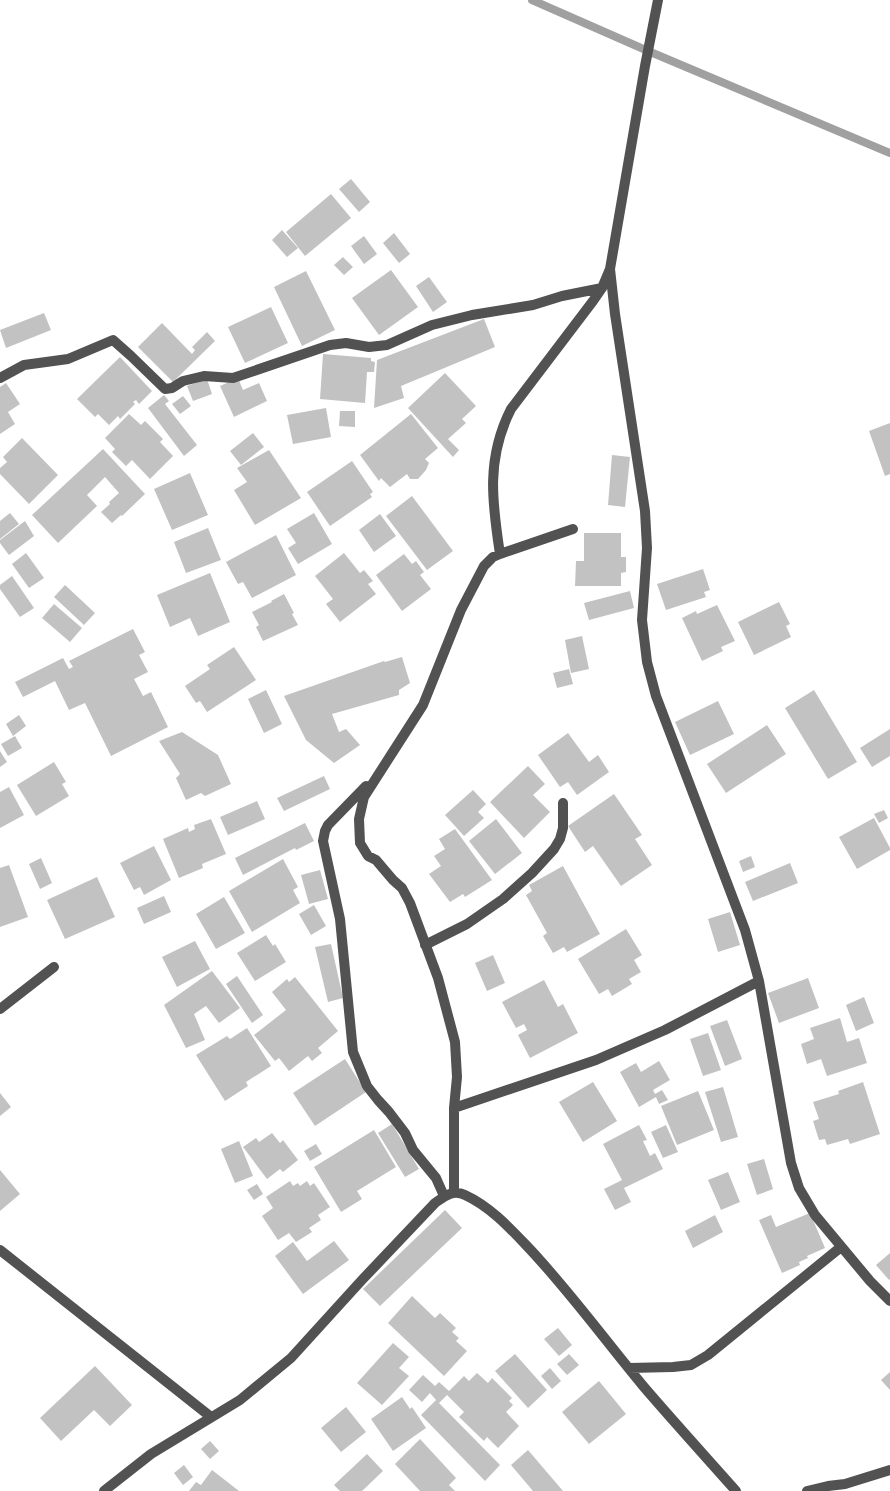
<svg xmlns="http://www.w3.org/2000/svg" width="890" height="1491" font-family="Rubik,sans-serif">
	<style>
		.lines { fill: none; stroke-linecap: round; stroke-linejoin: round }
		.stream { stroke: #a0a0a0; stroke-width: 8 }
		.building { fill: #c2c2c2 }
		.minor { stroke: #525252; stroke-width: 10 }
	</style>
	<rect width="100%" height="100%" fill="#fff"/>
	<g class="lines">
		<!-- stream -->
		<path class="stream" d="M532,0l116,51 242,102"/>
	</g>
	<!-- building -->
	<path class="building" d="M351,179l19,23 -11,10 -20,-23z
		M331,194l20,24 -46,38 -19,-24z
		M282,230l16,18 -11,9 -15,-17z
		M394,233l16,21 -11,9 -16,-20z
		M364,236l13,18 -13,10 -13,-18z
		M343,257l10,10 -9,8 -10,-10z
		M391,270l27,37 -39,28 -27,-37z
		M306,271l29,59 -33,16 -28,-59z
		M429,277l18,25 -14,10 -17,-26z
		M271,307l17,36 -43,20 -17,-36z
		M44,313l7,17 -45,18 -6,-18z
		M484,319l11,28 -94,39 3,12 -30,10 3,-48z
		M162,323l30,31 3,-4 -3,-3 15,-15 8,9 -42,41 -35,-35z
		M323,354l48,4v3l4,1 -1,10h-7l-2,31 -45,-4z
		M120,357l32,34 -13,13 -3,-4 -3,2 2,2 -15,15 -2,-3 -9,9 -11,-11 -3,3 -18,-18z
		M445,373l31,33 -14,13 4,4 -18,16 11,11 -6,7 -45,-49z
		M238,378l5,12 16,-7 8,18 -33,16 -14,-31z
		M207,379l5,15 -19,7 -6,-15z
		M6,383l14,21 -12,8 7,12 -15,10v-47z
		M164,395l5,6 -4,3 32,41 -13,11 -36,-48z
		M183,396l8,10 -11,8 -8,-10z
		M326,408l5,29 -38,7 -6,-29z
		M340,411h15v16l-16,-1z
		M129,414l12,11 4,-4 18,18 -3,3 13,14 -23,23 -18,-19 -6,6 -14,-14 3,-3 -10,-11z
		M411,414l27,34 -13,11 4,4 -3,7 -8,9h-8l-3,-5 -17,13 -9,-9 -2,3 -19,-26z
		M890,423v51l-5,2 -16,-45z
		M253,433l11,14 -23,18 -11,-14z
		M22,438l36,37 -29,29 -29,-30v-6l7,-6 -4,-5z
		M103,449l42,45 -23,22 -1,-1 -9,8 -11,-11 9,-8 -1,-2 10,-9 -14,-16 -18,18 10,11 -39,37 -26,-28z
		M269,450l32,48 -46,27 -21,-35 13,-8 -10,-14z
		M612,455l18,2 -5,50 -17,-2z
		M352,461l21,31 -3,2 2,3 -42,29 -23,-34z
		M190,473l18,42 -36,15 -18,-41z
		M412,496l41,55 -26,19 -41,-54z
		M10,513l9,11 -19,15v-18z
		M314,513l18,31 -34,20 -10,-16 8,-5 -9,-14z
		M380,514l16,22 -22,16 -15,-22z
		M25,521l9,15 -25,19 -9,-12v-3z
		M208,528l13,32 -35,13 -12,-31z
		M584,533h37v24h5v15l-5,1v13h-46l1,-25h8z
		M276,535l20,40 -44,23 -9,-16 -5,2 -12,-22z
		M26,553l18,25 -15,10 -17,-24z
		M344,553l16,20 4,-3 9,11 -5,3 8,10 -36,28 -14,-18 7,-5 -18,-23z
		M404,554l8,10 4,-3 8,11 -4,3 11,14 -29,22 -26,-36z
		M703,569l7,21 -6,2 2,5 -40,13 -9,-26z
		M210,573l20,49 -32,14 -8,-18 -20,9 -13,-32z
		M12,576l22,32 -14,9 -20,-28v-4z
		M65,585l30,28 -11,12 -30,-28z
		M630,591l4,17 -45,12 -5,-17z
		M284,594l10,19 -2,1 6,11 -35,16 -7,-14 3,-2 -7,-13 20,-10 -1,-1z
		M779,602l11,22 -4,2 5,11 -37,18 -16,-33z
		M54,604l28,24 -12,14 -28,-24z
		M717,605l18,36 -14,6 2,4 -21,10 -20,-43 14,-7 1,3z
		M133,629l12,23 -6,3 9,17 -14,7 9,17 8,-4 17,35 -57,29 -26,-53 -16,7 -14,-29 -32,16 -8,-15 48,-24 6,11 4,-2 -4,-6z
		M582,636l7,33 -18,4 -6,-33z
		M234,647l22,33 -49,32 -7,-11 -4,2 -11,-17 25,-17 -3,-4z
		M402,657l8,26 -11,7v5l-67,19 7,18 7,-3 14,16 -26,18 -28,-23 -22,-44 100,-35 1,1z
		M569,669l4,15 -16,4 -4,-15z
		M266,690l16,34 -18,9 -16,-34z
		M814,690l43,72 -29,17 -43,-71z
		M718,701l16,33 -44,21 -15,-33z
		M19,715l7,11 -13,10 -7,-12z
		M767,725l19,29 -60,39 -19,-29z
		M890,729v27l-18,11 -12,-19z
		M182,732l36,23 13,29 -26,12 -4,-3 -15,7 -10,-22 4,-4 -21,-33z
		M568,733l21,29 9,-7 11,17 -32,23 -9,-13 -8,5 -22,-32z
		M15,736l7,12 -14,8 -7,-12z
		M0,751l7,11 -7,5z
		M54,762l12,20 -4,2 7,12 -33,20 -19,-31z
		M528,766l17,18 -12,11 17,17 -26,26 -34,-36z
		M324,776l6,13 -46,22 -7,-13z
		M9,787l15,28 -24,13v-36z
		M473,790l13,14 -8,8 6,6 -20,18 -19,-21z
		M614,794l28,41 -7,4 17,26 -31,21 -28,-40 -8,6 -17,-26z
		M257,801l8,18 -37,16 -8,-18z
		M884,810l4,8 -9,5 -5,-9z
		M874,818l16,30v2l-33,19 -18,-32z
		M211,819l15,35 -24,10 1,4 -24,10 -16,-39 25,-11 1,4 6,-3 -1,-4z
		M496,819l26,34 -27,21 -26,-33z
		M305,823l9,18 -18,9 -1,-2 -52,27 -8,-17z
		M455,829l37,51 -27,17 -2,-3 -13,8 -21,-28 12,-8 -7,-10 11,-7 -6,-10z
		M154,846l17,34 -27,15 -4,-8 -6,3 -14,-27z
		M751,856l4,11 -12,5 -4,-11z
		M41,858l11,25 -12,6 -11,-25z
		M283,859l15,28 -5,3 7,13 -48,29 -23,-41z
		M790,863l8,20 -45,18 -8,-19z
		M9,865l19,52 -28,10v-59z
		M563,866l37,68 -33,18 -3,-5 -11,6 -10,-17 4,-3 -21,-38 6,-4 -3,-6z
		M320,870l8,29 -19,5 -8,-29z
		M97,877l18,40 -50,22 -18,-39z
		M164,896l7,16 -27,12 -7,-16z
		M224,897l21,36 -29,16 -20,-35z
		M314,905l12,21 -15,9 -12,-21z
		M730,912l10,33 -22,7 -10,-33z
		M626,929l16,26 -8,5 7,12 -12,7 3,5 -20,12 -4,-7 -9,5 -21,-35z
		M266,935l7,11 2,-2 11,18 -31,19 -18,-28z
		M195,941l15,28 -33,18 -15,-30z
		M331,944l12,54 -15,4 -13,-55z
		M493,955l12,28 -18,8 -12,-28z
		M212,971l28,37 -21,15 -13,-17 -12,8 11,26 -19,8 -22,-43z
		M237,976l26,39 -11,8 -26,-39z
		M295,977l43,54 -20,17 4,5 -10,8 -4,-5 -19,15 -10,-13 -4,3 -21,-26 32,-25 -14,-18 15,-13 2,3z
		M808,978l11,30 -40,15 -11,-30z
		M544,980l14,27 5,-3 15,29 -48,25 -12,-23 9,-5 -3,-6 -8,4 -14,-26z
		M864,997l10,26 -18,8 -10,-26z
		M840,1018l7,24 12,-4 8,25 -40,13 -6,-17 -14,5 -6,-20 13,-5 -4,-11z
		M727,1020l15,39 -17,7 -15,-40z
		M247,1028l24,38 -25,16 2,4 -23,15 -29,-46 31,-19 3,3z
		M708,1033l13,37 -18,6 -13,-37z
		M345,1059l21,33 -51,34 -22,-33z
		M659,1061l11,19 -17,10 2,4 7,-4 6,10 -9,4 -3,-7 -17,10 -19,-35 16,-9 5,9z
		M593,1082l24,39 -34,21 -24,-40z
		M863,1082l17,52 -30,10 -2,-5 -21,6 -2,-6 -6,1 -6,-19 6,-2 -6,-17 26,-8 -1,-3z
		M723,1087l15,50 -17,5 -16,-50z
		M698,1091l16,39 -37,15 -16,-39z
		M0,1093l11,14 -11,9z
		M392,1124l27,45 -14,8 -27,-44z
		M639,1125l8,15 -4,1 7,15 5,-3 8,16 -39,19 7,14 -16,8 -11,-21 18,-9 -19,-36z
		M666,1125l12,27 -15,6 -12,-26z
		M374,1130l22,37 -39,24 5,8 -21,13 -27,-45z
		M272,1133l8,10 3,-3 15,20 -15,12 -3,-3 -13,10 -24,-32 13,-9 3,4z
		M239,1141l14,35 -18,7 -14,-34z
		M316,1144l6,10 -12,7 -6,-10z
		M764,1159l9,30 -16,6 -10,-31z
		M0,1170l20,24 -20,17z
		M728,1172l12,30 -19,8 -13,-30z
		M290,1181l3,5 5,-3 2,3 7,-5 3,5 4,-3 16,24 -12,8 3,5 -12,8 3,4 -16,10 -7,-9 -11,7 -16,-24 11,-8 -7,-11z
		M257,1184l6,10 -9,6 -7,-10z
		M445,1210l17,18 -82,78 -17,-17z
		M810,1213l15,35 -18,8 1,2 -9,4 1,3 -18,8 -23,-53 12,-5 5,12z
		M715,1215l8,17 -30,16 -8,-17z
		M334,1241l15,19 -46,34 -28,-38 18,-14 14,19z
		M890,1253v26l-1,1 -13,-15z
		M412,1296l23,22 5,-5 16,15 -4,4 7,6 -3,3 11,10 -23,25 -56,-53z
		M558,1328l14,17 -13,11 -15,-17z
		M393,1343l16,14 -10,11 10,8 -27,29 -25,-22z
		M515,1354l32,36 -19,18 -33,-37z
		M569,1354l10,11 -12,10 -10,-11z
		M95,1366l37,39 -22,21 -16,-16 -33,31 -21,-23z
		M550,1368l11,13 -9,8 -11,-13z
		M890,1372v18l-9,-10z
		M477,1373l11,10 4,-5 20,20 -3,3 4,4 -7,7 13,14 -21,22 -11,-11 -3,4 -25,-24 5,-5 -17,-17 -8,8 61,62 -15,16 -64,-66 15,-15 -6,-7 -8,9 -13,-12 14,-15 12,11 4,-4 10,9 15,-15 5,5z
		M599,1381l27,33 -37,30 -27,-32z
		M402,1397l8,12 2,-2 14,21 -33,23 -22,-32z
		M346,1407l20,25 -25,20 -20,-24z
		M420,1439l36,39 -7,7 6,6h-35l-25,-27z
		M210,1441l9,10 -9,8 -9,-10z
		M528,1450l35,41h-30l-22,-26z
		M367,1454l16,17 -21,20h-22l-6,-6z
		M184,1465l9,12 -10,8 -9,-12z
		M212,1470l27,21h-50l7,-9 5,3z"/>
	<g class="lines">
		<!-- minor -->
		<path class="minor" d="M610,269l5,45 30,197 2,37 -5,72 5,42 9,34 89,234 14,51 32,182 8,25 16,27 55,66 20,20
			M0,378l24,-13 44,-6 45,-19 18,16 34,33 7,-1 11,-7 21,-5 29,2 97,-33 16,-2 23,4 18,-2 45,-20 40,-10 61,-10 29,-9 40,-8
			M500,554c-8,-52 -14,-96 11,-145l82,-108 9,-13 8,-19 35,-203 13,-66
			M366,786l-38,39 -3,6 -2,10 17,78 13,133 14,34 11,14 11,12 16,21 8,17 23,28 8,18
			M425,945l42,-21 36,-25 29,-26 22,-24 6,-10 3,-11v-25
			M0,1009l54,-42
			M454,1108l142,-48 69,-30 94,-49
			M454,1192v-84l3,-31 -2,-35 -17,-64 -28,-75 -8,-15 -9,-8 -17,-20 -8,-4 -8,-13 -1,-24 5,-22 59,-92 38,-95 23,-44 9,-9 7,-3 73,-25
			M0,1250l211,167
			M629,1368l44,-1 18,-2 17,-10 133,-108
			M104,1491l47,-37 89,-54 51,-42 70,-77 74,-78c10,-7 18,-14 30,-8 24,11 43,31 61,50 42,44 78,94 118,142 30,35 61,69 92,104
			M807,1491l21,-5 17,-2 45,-14"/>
	</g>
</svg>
